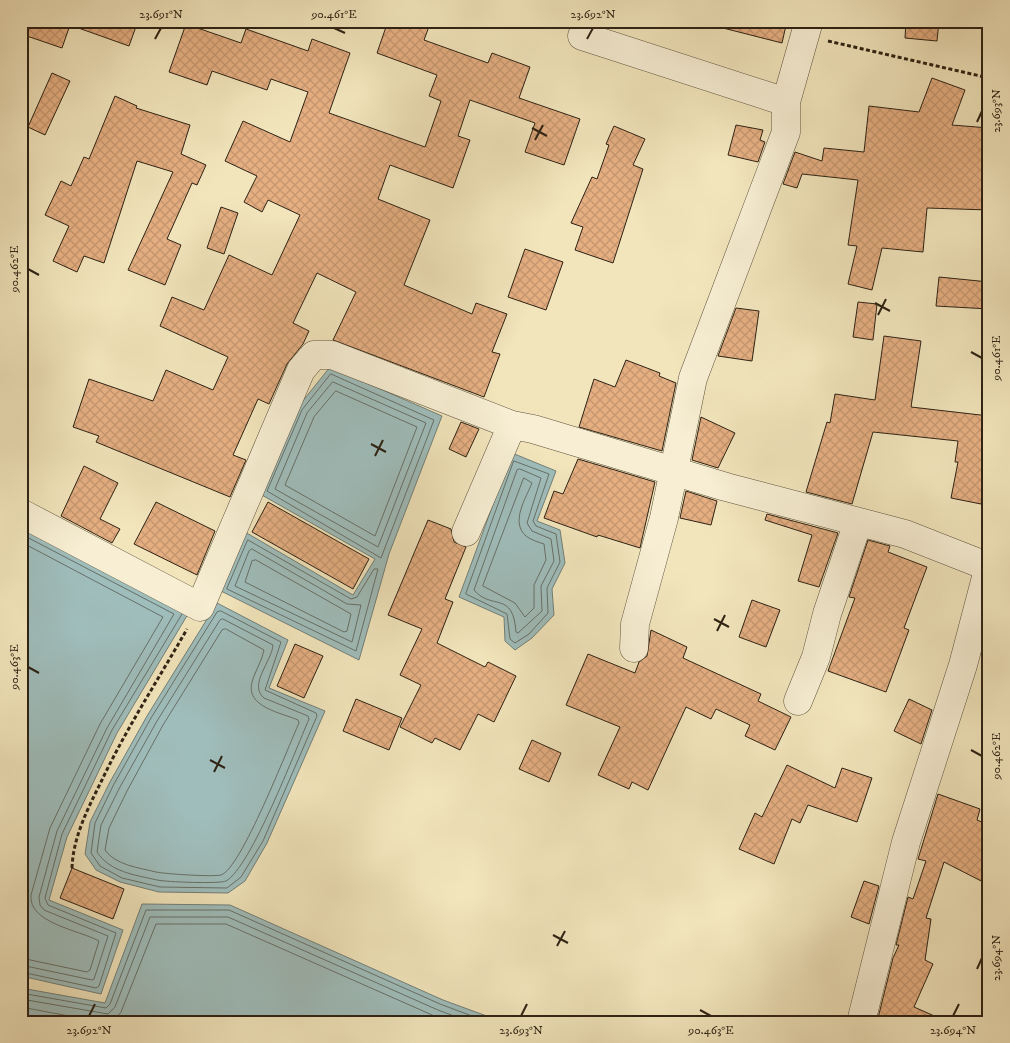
<svg xmlns="http://www.w3.org/2000/svg" width="1010" height="1043" font-family="'IM FELL DW Pica',serif">
	<style>
		.water { fill: #9fbdbb; stroke: #717f78 }
		.lines { fill: none; stroke-linecap: round; stroke-linejoin: round }
		.shore { stroke: #667068; stroke-width: 1 }
		.building { fill: url(#building-cross-hatch); stroke: #2d2214 }
		.minor-casing { stroke: #5e533e; stroke-width: 29 }
		.path { stroke: #2d2214; stroke-width: 3; stroke-dasharray: 4 2.5; stroke-linecap: butt }
		.minor { stroke: #f7eed3; stroke-width: 28 }
		.ticks { fill: none; stroke: #2d2214; stroke-width: 2 }
		.neatline { fill: none; stroke: #2d2214; stroke-width: 2 }
		.ticks-label { font-size: 12px; text-anchor: middle; fill: #2d2214 }
	</style>
	<defs>
		<pattern id="building-cross-hatch" width="8" height="8" patternUnits="userSpaceOnUse" patternTransform="scale(1.25)"><rect width="8" height="8" fill="#e5af82"/><path d="M0 0l8 8M0 8l8-8" fill="none" stroke="#c5966f"/></pattern>
	</defs>
	<rect width="100%" height="100%" fill="#f2e5bc"/>
	<filter id="stains"><feTurbulence type="fractalNoise" baseFrequency=".004" numOctaves="4"/><feColorMatrix values="0 0 0 0 .2 0 0 0 0 .09 0 0 0 0 .02 0 0 0 .5 -.17"/></filter>
	<radialGradient id="worn" r=".72"><stop offset=".6" stop-color="#630" stop-opacity="0"/><stop offset="1" stop-color="#630" stop-opacity=".3"/></radialGradient>
	<!-- water -->
	<path class="water" d="M330,367l112,49 -53,138 -30,106 -140,-70 26,-58 108,63 22,-36 -115,-65 38,-87z
		M512,453l44,18 -19,50 23,9 5,33 -13,26 2,26 -22,23 -17,12 -10,-9 -1,-24 -45,-20z
		M21,522l170,87 -74,124 -50,104 -18,63 74,30 -22,64 -80,-18z
		M217,603l71,37 -19,48 56,23 -58,132 -22,38 -17,12 -69,-1 -39,-10 -24,-12 -11,-16 5,-32 20,-40 37,-66z
		M142,904l88,1 213,95 60,22h-482v-34l84,15z"/>
	<g class="lines">
		<!-- shore -->
		<path class="shore" d="M331,374l103,46 -53,138 -114,-67 35,-81z
			M333,382l93,41 -48,124 -103,-58 32,-76z
			M336,391l81,36 -42,109 -90,-51 29,-68z
			M514,461l35,13 -16,47 3,5 20,8 4,28 -13,26 1,25 -19,21 -14,9 -5,-4 -3,-25 -41,-20z
			M520,469l21,9 -14,45 5,8 19,8 3,22 -13,25 1,25 -24,22 -2,-1c-3,-42 -24,-21 -42,-42l43,-120z
			M524,478l8,5c-6,15 -22,39 -6,53 5,4 12,6 18,8l2,16 -12,25v23l-9,9 -10,-14 -32,-17z
			M21,534l153,80 -67,114 -50,103 -18,66 1,8 4,5 64,26 -14,43 -2,1 -71,-15
			M248,540l103,59 6,-2 17,-28h4l-22,82 -129,-62z
			M21,542l142,75 -63,107 -50,104 -19,67c-3,28 48,35 68,46l-9,29 -3,2 -66,-14
			M252,549l95,55 14,1 -9,37 -117,-56 14,-35z
			M256,560l95,54 -4,17 -3,1 -99,-50 7,-21z
			M221,611l60,31 -16,48 51,23 1,3 -54,125 -22,36 -14,11 -67,-1 -38,-9 -22,-12 -9,-13 4,-30 19,-39 37,-66 66,-106z
			M223,619l50,26c-1,16 -25,40 -9,53l44,18 1,3c-14,32 -58,148 -83,162 -6,3 -61,1 -69,-1 -22,-5 -47,-8 -60,-28l4,-27 19,-38 37,-66 63,-101z
			M226,629l38,21c-2,11 -9,21 -12,32 -7,25 30,31 46,38l1,3c-11,24 -58,146 -78,152 -9,2 -55,-1 -65,-3 -16,-4 -41,-7 -51,-22l4,-22 18,-37 36,-66 59,-95z
			M21,972l75,16 3,-2 17,-53 -68,-28 -3,-7 17,-64 50,-104 70,-116
			M21,993l85,15 4,-4 36,-94h83l211,94 48,18
			M21,999l87,15 7,-7 35,-90h78l210,93 32,12
			M21,1007l80,15
			M107,1022l9,-4 5,-6 35,-88h70l222,98"/>
	</g>
	<!-- building -->
	<path class="building" d="M21,21h117l-9,25 -59,-21 -8,23 -41,-14z
		M388,21h43l-7,19 64,23 4,-10 38,14 -11,31 61,21 -16,46 -39,-13 10,-29 -65,-23 -12,36 12,4 -17,48 -63,-23 -12,34 52,21 -26,65 68,29 4,-11 31,11 -15,38 8,2 -16,43 -151,-57 23,-48 -39,-19 -24,50 16,8 -6,13 -16,20 -18,40 -11,-5 -25,56 13,5 -16,37 -134,-55 3,-6 -26,-9 16,-48 64,22 13,-31 47,20 15,-33 -68,-31 12,-29 32,13 25,-55 43,20 28,-60 -32,-15 -6,12 -18,-10 13,-26 -32,-15 18,-40 47,21 18,-50 -37,-13 -4,11 -55,-19 -5,14 -38,-13 17,-48 55,19 5,-14 62,22 4,-12 38,14 -21,60 96,34 16,-46 -12,-5 8,-21 -60,-22z
		M724,21h63l-5,22 -59,-15z
		M906,21h33l-2,20 -32,-3z
		M52,73l18,8 -25,54 -17,-8z
		M932,78l33,12 -13,35 37,3v82l-62,-2 -4,44 -41,-4 -10,42 -24,-6 9,-38 -9,-1 10,-65 -56,-6 -5,14 -14,-4 12,-32 27,9 2,-13 40,4 5,-46 50,6z
		M115,96l22,10 -1,2 54,17 -9,29 25,11 -9,20 -5,-2 -25,56 14,6 -16,40 -37,-15 45,-98 -36,-11 -33,102 -20,-7 -7,16 -24,-11 16,-35 -24,-11 16,-34 10,5 13,-29 5,2z
		M736,125l27,5 -3,10 5,2 -7,20 -30,-7z
		M614,126l31,13 -12,26 10,4 -30,94 -38,-13 8,-23 -12,-4 21,-46 5,2 12,-34 -3,-1z
		M221,207l17,6 -14,41 -17,-6z
		M525,249l38,13 -17,48 -38,-13z
		M939,277l50,5v27l-53,-3z
		M858,302l19,2 -4,36 -20,-3z
		M736,308l23,3 -7,50 -34,-5z
		M884,336l37,5 -10,66 78,9v52l-8,36 -30,-6 7,-36h-3l3,-21 -85,-9 -21,72 -46,-12 21,-70 3,1 5,-29 40,6z
		M626,360l34,13 -1,3 17,7 -14,68 -83,-24 15,-48 21,8z
		M701,417l34,16 -17,35 -26,-8z
		M461,422l18,7 -13,28 -17,-8z
		M578,459l77,23 -15,66 -42,-13 -1,2 -53,-19 10,-27 9,3z
		M84,466l34,17 -18,36 20,10 -8,14 -51,-27z
		M686,491l31,10 -6,24 -31,-7z
		M156,502l59,29 -18,44 -63,-31z
		M268,502l101,57 -16,30 -101,-57z
		M767,514l71,19 -19,54 -21,-6 14,-46 -47,-15z
		M428,520l23,9 3,13 12,5 -21,52 8,3 -16,41 48,24 3,-5 28,14 -22,46 -16,-8 -18,36 -25,-12 -3,5 -32,-16 21,-42 -21,-10 22,-46 -34,-14z
		M868,540l22,6 -2,6 39,15 -23,61 5,2 -23,62 -58,-21 27,-73 -6,-1z
		M752,600l28,10 -14,37 -27,-10z
		M651,630l36,17 -4,11 78,36 -3,7 33,16 -16,33 -30,-14 5,-11 -34,-16 -5,10 -25,-12 -38,83 -16,-8 -3,7 -31,-14 22,-48 -54,-22 22,-51 47,19 4,-11 8,-6z
		M295,644l28,12 -19,42 -27,-12z
		M356,699l46,19 -13,32 -46,-19z
		M909,699l23,11 -11,34 -27,-13z
		M532,740l29,13 -12,29 -30,-13z
		M787,765l48,23 7,-20 30,10 -15,44 -49,-17 -8,18 -8,-4 -18,45 -35,-15 16,-36 7,4z
		M938,794l42,15 -3,11 12,5v60l-45,-23 -18,56 5,1 -6,41 8,4 -19,43 34,15h-71l16,-64 6,-13h-3l12,-48 5,2 13,-38 -8,-2z
		M72,868l52,21 -11,30 -53,-21z
		M864,881l15,5 -10,38 -18,-7z"/>
	<g class="lines">
		<defs>
			<path id="minor" d="M582,36l204,66
				M21,513l179,94 101,-237 13,-15h18l180,70 21,4 193,58 179,47 84,33
				M466,532l46,-107
				M634,648l1,-24 29,-106 29,-140 93,-246v-30l23,-81
				M798,701l18,-44 11,-43 31,-92
				M861,1022l45,-180 57,-177 26,-99"/>
		</defs>
		<!-- minor casing -->
		<use href="#minor" class="minor-casing"/>
		<!-- path -->
		<path class="path" d="M828,41l161,37
			M72,868c1,-30 15,-58 29,-86 25,-53 57,-102 86,-153"/>
		<!-- minor -->
		<use href="#minor" class="minor"/>
	</g>
	<!-- ticks -->
	<path class="ticks" d="M334,28l11,5M155,39l6,-11M587,39l6,-11M977,122l5,-11M532,128l15,8M535,140l8,-15M28,269l11,6M875,303l15,8M878,315l8,-16M971,352l11,6M371,444l15,8M375,456l8,-16M714,619l15,8M717,631l8,-16M28,667l11,6M971,750l11,6M210,760l15,8M214,772l8,-16M553,935l15,8M557,946l8,-15M977,969l5,-11M700,1010l11,6M89,1016l6,-12M521,1016l6,-12M953,1016l6,-12"/>
	<!-- margin -->
	<rect width="1010" height="1043" fill="none" stroke="#f2e5bc" stroke-width="55"/>
	<rect x="28" y="28" width="954" height="988" class="neatline"/>
	<g class="ticks-label">
		<text x="161" y="18">23.691°N</text>
		<text x="334" y="18">90.461°E</text>
		<text x="593" y="18">23.692°N</text>
		<text transform="translate(996 111) rotate(-90)" y="4">23.693°N</text>
		<text transform="translate(14 269) rotate(-90)" y="4">90.462°E</text>
		<text transform="translate(996 358) rotate(-90)" y="4">90.461°E</text>
		<text transform="translate(14 667) rotate(-90)" y="4">90.463°E</text>
		<text transform="translate(996 756) rotate(-90)" y="4">90.462°E</text>
		<text transform="translate(996 958) rotate(-90)" y="4">23.694°N</text>
		<text x="89" y="1034">23.692°N</text>
		<text x="521" y="1034">23.693°N</text>
		<text x="711" y="1034">90.463°E</text>
		<text x="953" y="1034">23.694°N</text>
	</g>
	<rect width="100%" height="100%" filter="url(#stains)"/>
	<rect width="100%" height="100%" fill="url(#worn)"/>
</svg>
